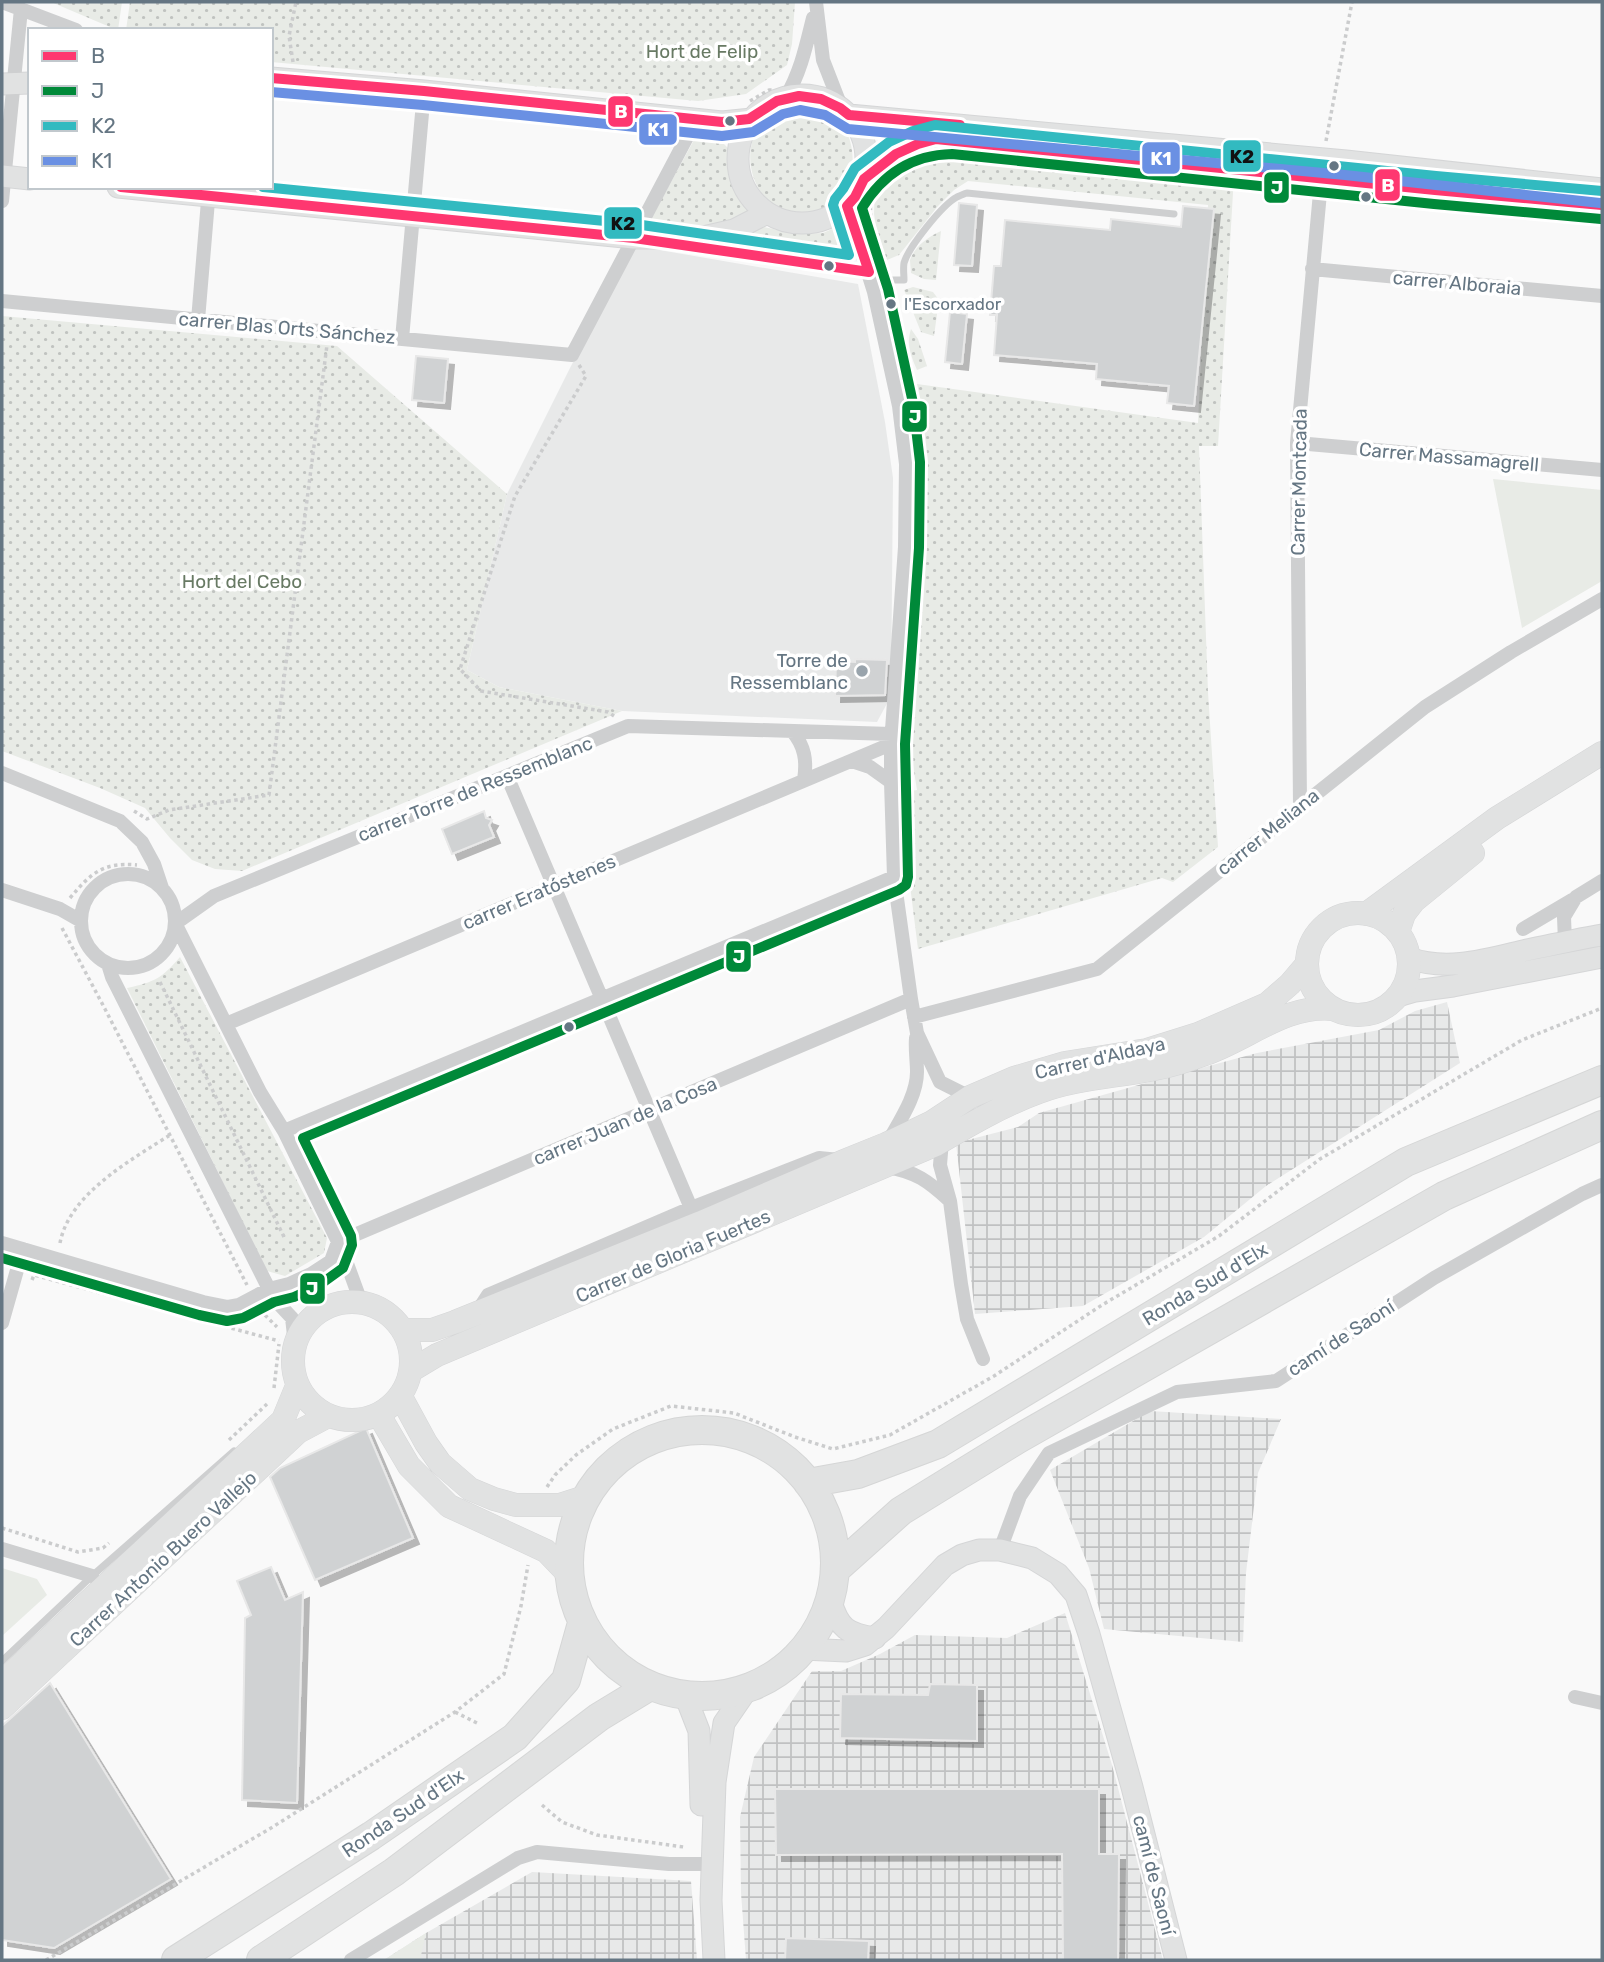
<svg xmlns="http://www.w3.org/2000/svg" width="1604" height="1962" font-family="Rubik,sans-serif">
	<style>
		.built { fill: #e8e9e9 }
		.industrial { fill: url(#industrial-grid) }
		.grass { fill: #e8ebe6 }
		.park { fill: url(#park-dots) }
		.building { fill: #d0d2d3; stroke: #e8e8e8; stroke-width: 2; filter: url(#shadow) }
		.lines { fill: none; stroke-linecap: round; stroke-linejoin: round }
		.secondary-casing { stroke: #d5d6d7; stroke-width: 23 }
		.primary-casing { stroke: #d5d6d7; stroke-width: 24 }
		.highway-casing { stroke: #d5d6d6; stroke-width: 30 }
		.path { stroke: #cbcccd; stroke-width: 3.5; stroke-dasharray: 3.5 3.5; stroke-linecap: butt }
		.lane { stroke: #cecfd0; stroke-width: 7 }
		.street { stroke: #cecfd0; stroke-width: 14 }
		.secondary { stroke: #e1e2e2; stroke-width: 21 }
		.primary { stroke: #e1e2e2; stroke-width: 23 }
		.highway { stroke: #e1e2e2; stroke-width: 28 }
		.bus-1-casing { stroke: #fff; stroke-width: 16 }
		.bus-2-casing { stroke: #fff; stroke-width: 16 }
		.bus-3-casing { stroke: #fff; stroke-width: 16 }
		.bus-4-casing { stroke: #fff; stroke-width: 16 }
		.bus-1 { stroke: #fe3770; stroke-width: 10 }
		.bus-2 { stroke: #008939; stroke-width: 10 }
		.bus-3 { stroke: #32bac0; stroke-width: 10 }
		.bus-4 { stroke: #6a90e3; stroke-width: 10 }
		.bus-dot { fill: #657683; stroke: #fff; stroke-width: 2.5 }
		.poi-dot { fill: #99a4ac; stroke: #fff; stroke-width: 2.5 }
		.labels { text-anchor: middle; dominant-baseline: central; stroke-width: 7; stroke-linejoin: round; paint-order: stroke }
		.bus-label { font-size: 17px; fill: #657683; stroke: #fff; text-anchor: start }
		.park-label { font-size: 19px; fill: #687a64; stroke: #fff }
		.street-label { font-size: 19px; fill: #657683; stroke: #fff }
		.poi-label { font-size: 19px; fill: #657683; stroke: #fff; text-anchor: end }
		.line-badge { stroke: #fff; stroke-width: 2.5 }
		.badge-label { font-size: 19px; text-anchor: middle; font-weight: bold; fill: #fff }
		.pale-badge-label { font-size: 19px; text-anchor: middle; font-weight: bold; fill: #111 }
	</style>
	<defs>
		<pattern id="industrial-grid" width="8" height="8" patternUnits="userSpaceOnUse" patternTransform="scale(1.75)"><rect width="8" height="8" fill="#e8e9e9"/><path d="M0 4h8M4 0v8" fill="none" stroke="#c0c1c2"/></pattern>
		<pattern id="park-dots" width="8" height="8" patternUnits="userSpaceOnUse" patternTransform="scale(1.75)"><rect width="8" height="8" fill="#e8ebe6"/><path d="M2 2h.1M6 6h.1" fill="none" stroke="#c0c3c0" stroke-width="1.8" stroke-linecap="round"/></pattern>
		<filter id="shadow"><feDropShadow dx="6" dy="6" stdDeviation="0" flood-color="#0004"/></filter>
	</defs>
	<rect width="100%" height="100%" fill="#f9f9f9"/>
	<!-- built -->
	<path class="built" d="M636,246l222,38 27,138 8,56 -2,218 -14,26 -255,-11 -123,-24 -32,-17 40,-176 64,-128z"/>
	<!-- industrial -->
	<path class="industrial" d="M1447,1002l13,61 -194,123 -62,51 -121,69 -108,8 -19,-171 62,-16 21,-14 103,-29 115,-31 122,-23 36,-19z
		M1150,1411l131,8 -23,54 -12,100 -3,69 -139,-13 -15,-61 -39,-98z
		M1065,1613l47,152 51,195h-417l-5,-67 -1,-76 14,-60 58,-86h29l39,-17 35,-19 92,3z
		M532,1872l159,9 6,79h-313l42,-27z"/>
	<!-- grass -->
	<path class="grass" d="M1493,479l109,11v91l-80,47z
		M2,1568l35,11 10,16 -45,41z
		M426,1933l-6,27h-36z"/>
	<!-- park -->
	<path class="park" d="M51,2h71l-4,28h-1z
		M130,2h665l-3,42 -5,21 -41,29 -48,7 -427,-39v-32h-145z
		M798,106c11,2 23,2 32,8 24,14 27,48 18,72 -4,10 -13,17 -23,22 -64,32 -105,-66 -47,-98 5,-3 14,-3 20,-4z
		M700,129l16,7 15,15c-1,25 2,39 17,60l-6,7 -36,8 -42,4 -17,-4z
		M953,146l281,30 -16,270h-19l9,246 10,155 -45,35 -11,-4 -244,71 -18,-143v-13l17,-3 -9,-56 -5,-49 15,-163 -1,-138 281,39 10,-218 -240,-24 -14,9 -16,16 -39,49 -17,7 -8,-48 1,-31 48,-34z
		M841,225l13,28 -8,6 -118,-20 36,-12 33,7 26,-1z
		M941,231l-5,49 -12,-1 -13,-6c0,-2 -1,-11 -1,-13 4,-13 19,-24 31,-29z
		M913,287l20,5 6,8 -5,36 -13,-4 -17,-42z
		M2,316l335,30 170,148 -40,176 32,17 123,24 -380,160 -27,-2 -23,-9 -22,-22 -25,-30 -45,-20 -98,-37z
		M911,329l7,10 9,27 -10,4c-6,-14 -11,-26 -6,-41z
		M180,957l147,281 -3,15 -39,23 -18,-5 -140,-283c28,-6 35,-10 53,-31z"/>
	<!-- building -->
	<path class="building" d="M959,203l18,2 -5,61 -18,-1z
		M1183,206l31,3 -20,197 -27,-3 2,-17 -73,-7 1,-15 -103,-9 3,-40h-7l4,-49h7l4,-46 105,10 1,-11 70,8z
		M950,312l17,2 -5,50 -17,-2z
		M416,356l32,3 -4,44 -32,-3z
		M855,659l32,1 -2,35 -50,1 1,-35 19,1z
		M484,811l2,7 6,2 -3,5 5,12 -42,17 -10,-25z
		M366,1428l47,110 -98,42 -45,-103 10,-9z
		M271,1567l14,33 18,-8 -6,211 -55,-3 3,-182 6,-3 -14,-34z
		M50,1683l121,196 -117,69 -52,-8v-214z
		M930,1684l47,1v56l-137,-3 1,-44 87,1z
		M775,1789h324v65h20l-1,106h-55l-1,-106 -286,1z
		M786,1938l83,3 -1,19h-83z"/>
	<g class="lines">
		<defs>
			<path id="secondary" d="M271,78l153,13 298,31 30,-3
				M2,84l28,-1
				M738 159a64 64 0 1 1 128 0a64 64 0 1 1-128 0Z
				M849,115l497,46 256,28
				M2,176l28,3
				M864,179c26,-20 39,-31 72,-40l323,32 176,19 167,15
				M118,187l516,51h65l35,-8 33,-17
				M1409,958c39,14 79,1 118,-8 25,-5 50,-11 75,-15
				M1398,996l17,-5 38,-5 149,-29
				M831,1602c8,26 16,32 44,36
				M803,1649l43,2 19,-6 21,-17 59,-63 17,-10 17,-5h21l32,8 26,16 18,21 13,39 43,153 44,173
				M685,1695l14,36 2,74
				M714,1960l-3,-60 4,-118 9,-59 24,-35"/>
			<path id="primary" d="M1307 964a51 51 0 1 1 102 0a51 51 0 1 1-102 0Z
				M1366,914l131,-96 105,-65
				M1398,932l6,-18 10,-13 59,-48
				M293 1361a59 59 0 1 1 118 0a59 59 0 1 1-118 0Z
				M404,1330h28l23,-8 245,-99 144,-62 42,-17 46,-22 38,-25 44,-19 51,-15 82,-13 51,-16 69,-30 23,-20 17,-20
				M412,1370l25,-15 498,-210c34,-20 68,-40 104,-53 37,-14 77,-15 115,-23 17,-3 35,-9 51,-15 44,-15 80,-50 129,-45
				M401,1397l25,46 14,20 30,26 24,10 22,6h44l25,-8
				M379,1415l30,51 40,40 97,45 23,24
				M2,1682l281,-262 14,-34
				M2,1708l296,-276 30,-16"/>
			<path id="highway" d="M569 1563a133 133 0 1 1 266 0a133 133 0 1 1-266 0Z
				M808,1483l50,-9 80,-30 468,-282 196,-82
				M835,1570l66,-59 117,-72 426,-243 158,-71
				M176,1960l195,-124 144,-99 51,-57 16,-57
				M261,1960l133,-88 205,-155 51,-31"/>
		</defs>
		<!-- secondary casing -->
		<use href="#secondary" class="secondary-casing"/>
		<!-- primary casing -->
		<use href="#primary" class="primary-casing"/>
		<!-- highway casing -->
		<use href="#highway" class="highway-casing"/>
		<!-- path -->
		<path class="path" d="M293,62l-4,-26 7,-34
			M750,101l19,-11h5
			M1326,141l26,-139
			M872,231l-2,-29 4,-8
			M579,365l7,11 -71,120 -55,173 21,22 127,21 6,4
			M134,811l13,8 22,-9 100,-15 58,-450
			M70,898c21,-25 33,-36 67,-33
			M62,928l43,81 142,276
			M160,982l125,257
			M60,1243c9,-49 71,-83 110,-108
			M32,1280l2,-5 245,66
			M260,1310l17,17
			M274,1388l5,-44
			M229,1440l38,-36
			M547,1487l8,-12 21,-20 37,-26 58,-23 63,7 61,24 38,12 57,-14 104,-59 108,-71 117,-69 101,-77 202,-119 80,-32
			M2,1528l76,24 25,-4 6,-5
			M455,1712l22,11
			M542,1805l20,17 35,13 87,12
			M46,1960l225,-132 184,-116 49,-38 17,-68 7,-41"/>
		<!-- lane -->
		<path class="lane" d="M872,285l16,-5h16c0,-6 -1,-11 0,-17 4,-15 38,-58 53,-66 0,0 9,-4 10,-4l207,21
			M2,1661l90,-85 142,-125"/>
		<!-- street -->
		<path class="street" d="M2,2l74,28
			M816,2l7,58 19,49
			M786,97c15,-26 20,-51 27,-79
			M2,201l19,-192
			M847,206l27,86 25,114 7,58 -1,83 -14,197v38l3,95 17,122 6,34 23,49 30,15
			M684,245l185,27
			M1312,269l290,27
			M2,301l570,54 124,-235
			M198,320l11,-131
			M402,339l22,-248
			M1297,443l305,27
			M792,731c13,15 15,30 12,49
			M852,761l18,6 21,15
			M2,773l118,48 22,21 12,22 8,24
			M507,776l184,432
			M1300,806l-3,-363 25,-272
			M81 921a47 47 0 1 1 94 0a47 47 0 1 1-94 0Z
			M2,890l58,19 21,12
			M176,923l38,-27 414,-170 263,8
			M176,925l84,167 24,39 58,119 19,52
			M1523,929l49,-29
			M1565,942l-1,-25 12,-20 26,-16
			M108,964l4,13 157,312 8,13 15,16 3,26
			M914,1017l183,-48 328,-262 86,-55 91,-53
			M226,1024l665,-280
			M284,1131l610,-254
			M942,1141l-2,24 10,36 11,83 6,35 16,40
			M887,1144c11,-21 30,-47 30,-72 0,-11 -2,-22 -1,-34
			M888,1167c28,5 40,14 61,33
			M338,1242l573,-243
			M2,1243l201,59 25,5 11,-2 30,-16 20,-5 22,-10 20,-13 7,-19
			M477,1312l11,-17 203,-87 128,-50 20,2
			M2,1323l21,-74
			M2,1549l90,27
			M1000,1550l20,-54 29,-43 128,-61 99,-11 158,-103 148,-84 20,-9
			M1575,1697l27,6
			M351,1960l167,-102 19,-6 132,12h44"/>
		<!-- secondary -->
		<use href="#secondary" class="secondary"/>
		<!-- primary -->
		<use href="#primary" class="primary"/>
		<!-- highway -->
		<use href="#highway" class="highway"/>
		<defs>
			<path id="bus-1" d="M271,78l153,13 298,31 27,-3 28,-18 22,-5 22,3 19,9 9,7 111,10
				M121,187l513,51 235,34 -22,-66 8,-9 9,-18 32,-25 22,-10 18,-5 499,51 167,15"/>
			<path id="bus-2" d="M2,1258l197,57 28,6 16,-3 31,-16 20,-5 24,-11 25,-18 9,-23 -1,-9 -48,-98 596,-248 7,-5 2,-8 -3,-133 14,-196 1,-86 -7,-59 -25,-114 -26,-81c20,-33 50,-53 90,-54l482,50 167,15"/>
			<path id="bus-3" d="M263,187l372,37 214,31 -16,-50 2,-6 8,-10 12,-21 34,-26 24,-11 22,-6 501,51 166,15"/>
			<path id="bus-4" d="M271,92l152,13 299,31 31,-4 30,-18 17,-4 25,5 23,14 497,46 255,28"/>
		</defs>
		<!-- bus-1 casing -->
		<use href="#bus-1" class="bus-1-casing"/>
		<!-- bus-2 casing -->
		<use href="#bus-2" class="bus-2-casing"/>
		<!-- bus-3 casing -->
		<use href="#bus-3" class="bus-3-casing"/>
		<!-- bus-4 casing -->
		<use href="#bus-4" class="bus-4-casing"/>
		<!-- bus-1 -->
		<use href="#bus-1" class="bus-1"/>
		<!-- bus-2 -->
		<use href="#bus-2" class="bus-2"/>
		<!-- bus-3 -->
		<use href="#bus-3" class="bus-3"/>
		<!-- bus-4 -->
		<use href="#bus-4" class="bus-4"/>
	</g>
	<!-- markers -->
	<g class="bus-dot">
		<circle cx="730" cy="121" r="6"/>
		<circle cx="1334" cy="166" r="6"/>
		<circle cx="1366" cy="197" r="6"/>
		<circle cx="829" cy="266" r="6"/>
		<circle cx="891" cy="304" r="6"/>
		<circle cx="569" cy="1027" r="6"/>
	</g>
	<circle class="poi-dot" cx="862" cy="671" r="7"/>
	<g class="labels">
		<!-- bus labels -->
		<g class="bus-label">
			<text x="904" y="304">l'Escorxador</text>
		</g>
		<!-- park labels -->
		<g class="park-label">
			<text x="702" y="51">Hort de Felip</text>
			<text x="242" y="581">Hort del Cebo</text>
		</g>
		<!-- street labels -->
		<g class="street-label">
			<text transform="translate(1457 283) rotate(5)">carrer Alboraia</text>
			<text transform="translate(287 328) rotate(5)">carrer Blas Orts Sánchez</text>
			<text transform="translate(1449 457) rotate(5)">Carrer Massamagrell</text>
			<text transform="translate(1299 482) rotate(-89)">Carrer Montcada</text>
			<text transform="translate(475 789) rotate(-22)">carrer Torre de Ressemblanc</text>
			<text transform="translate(1268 832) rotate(-39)">carrer Meliana</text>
			<text transform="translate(539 892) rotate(-23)">carrer Eratóstenes</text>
			<text transform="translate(1100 1058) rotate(-13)">Carrer d'Aldaya</text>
			<text transform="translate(625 1121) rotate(-23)">carrer Juan de la Cosa</text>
			<text transform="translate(673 1256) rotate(-23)">Carrer de Gloria Fuertes</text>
			<text transform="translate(1205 1284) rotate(-31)">Ronda Sud d'Elx</text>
			<text transform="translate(1341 1338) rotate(-33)">camí de Saoní</text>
			<text transform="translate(163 1559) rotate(-43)">Carrer Antonio Buero Vallejo</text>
			<text transform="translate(403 1813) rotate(-34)">Ronda Sud d'Elx</text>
			<text transform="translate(1154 1875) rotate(76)">camí de Saoní</text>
		</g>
		<!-- poi labels -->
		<g class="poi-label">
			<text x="848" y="660">Torre de<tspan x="848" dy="22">Ressemblanc</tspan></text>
		</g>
	</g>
	<g class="line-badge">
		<rect x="607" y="95" width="27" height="33" rx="7" fill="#fe3770"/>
		<rect x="638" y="113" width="40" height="33" rx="7" fill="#6a90e3"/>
		<rect x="1222" y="139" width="40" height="34" rx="7" fill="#32bac0"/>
		<rect x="1141" y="141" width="40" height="34" rx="7" fill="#6a90e3"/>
		<rect x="1374" y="168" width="27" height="34" rx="7" fill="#fe3770"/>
		<rect x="1263" y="171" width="27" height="33" rx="7" fill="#008939"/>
		<rect x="603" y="206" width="40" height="34" rx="7" fill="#32bac0"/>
		<rect x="901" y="400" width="27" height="33" rx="7" fill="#008939"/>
		<rect x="725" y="940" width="27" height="33" rx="7" fill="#008939"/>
		<rect x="299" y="1272" width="27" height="33" rx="7" fill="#008939"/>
	</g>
	<g class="badge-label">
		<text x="621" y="118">B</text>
		<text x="658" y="136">K1</text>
		<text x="1161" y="165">K1</text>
		<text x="1388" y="192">B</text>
		<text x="1277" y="194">J</text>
		<text x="915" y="423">J</text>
		<text x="739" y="963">J</text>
		<text x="312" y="1295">J</text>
	</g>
	<g class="pale-badge-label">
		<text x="1242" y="163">K2</text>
		<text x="623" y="230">K2</text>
	</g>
	<!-- border -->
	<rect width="1604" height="1962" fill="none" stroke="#657683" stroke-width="7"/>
	<!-- legend -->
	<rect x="28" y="28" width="245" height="161" fill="#ffffff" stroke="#c1c8cd" stroke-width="2"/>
	<rect x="42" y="51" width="35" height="10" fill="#fe3770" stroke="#c1c8cd" stroke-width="2"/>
	<text x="91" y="63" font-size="21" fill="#657683">B</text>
	<rect x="42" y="86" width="35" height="10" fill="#008939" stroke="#c1c8cd" stroke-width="2"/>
	<text x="91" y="98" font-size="21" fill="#657683">J</text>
	<rect x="42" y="121" width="35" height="10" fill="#32bac0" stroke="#c1c8cd" stroke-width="2"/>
	<text x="91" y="133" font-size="21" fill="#657683">K2</text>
	<rect x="42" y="156" width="35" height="10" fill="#6a90e3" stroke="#c1c8cd" stroke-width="2"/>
	<text x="91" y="168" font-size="21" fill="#657683">K1</text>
</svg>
